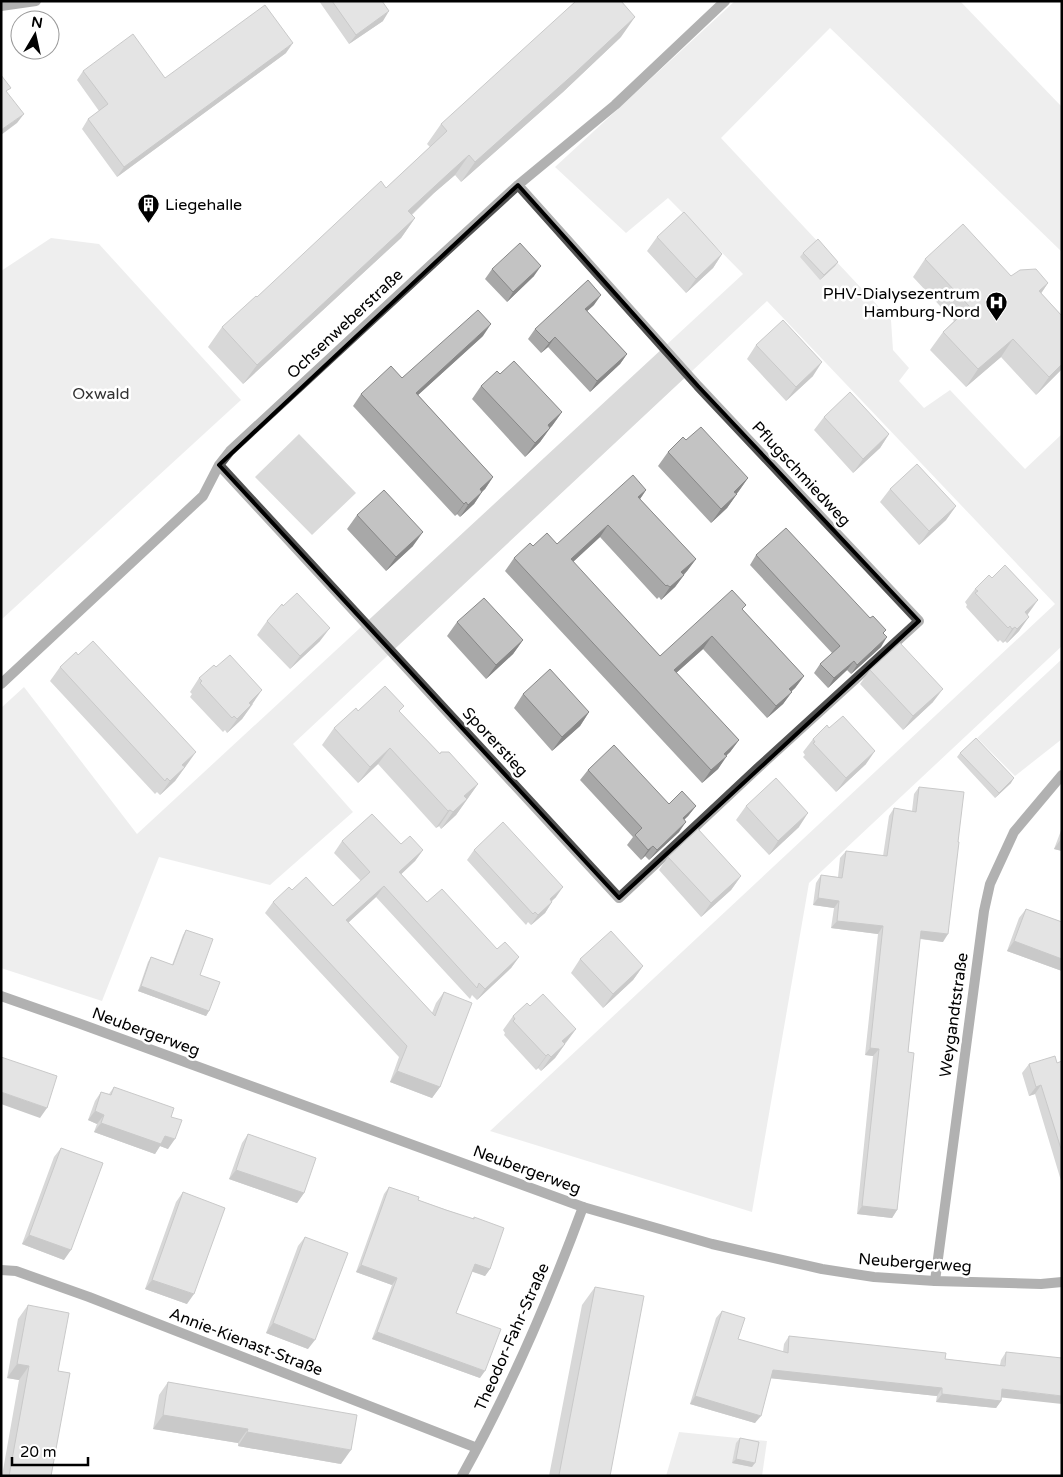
<svg xmlns="http://www.w3.org/2000/svg" width="1063" height="1477" font-family="'Varela Round',sans-serif">
	<style>
		.green { fill: #dadada }
		.lines { fill: none; stroke-linecap: round; stroke-linejoin: round }
		.minor { stroke: #535353; stroke-width: 10 }
		.tertiary { stroke: #535353; stroke-width: 10 }
		.wall { fill: #a8a8a8 }
		.shaded-wall { fill: #888 }
		.building { fill: #c3c3c3; stroke: #888 }
		.marked { fill: none; stroke: #000; stroke-width: 4; stroke-linejoin: round }
		.labels { text-anchor: middle; dominant-baseline: central; stroke-width: 5; stroke-linejoin: round; paint-order: stroke }
		.poi-label { font-size: 16px; fill: #000; stroke: #fff; text-anchor: start }
		.street-label { font-size: 16px; fill: #000; stroke: #fff }
		.park-label { font-size: 16px; fill: #313131; stroke: #fff }
	</style>
	<rect width="100%" height="100%" fill="#fff"/>
	<!-- green -->
	<path class="green" d="M735,1h225l102,106v145l-232,-224 -109,110 170,182 2,30 16,18 -10,13 25,27 26,-18 75,79 37,-35v212l-253,237 -57,329 -262,-81 565,-527 -288,-303 -474,443 60,68 -83,73 -111,-28 -57,144 -101,-33v-260l23,-21 113,147 606,-560 -75,-76 -42,35 -71,-66z
		M51,238l48,6 142,156 -240,220v-349z
		M299,434l57,59 -44,42 -57,-58z
		M1062,659v80l-47,37 -38,-38z
		M679,1432l88,9 -5,35h-96z"/>
	<g class="lines">
		<!-- minor -->
		<path class="minor" d="M1,6l35,-5
			M219,465l400,433 140,-131 160,-146 -221,-235 -180,-201
			M1,684l202,-188 16,-31 11,-14 203,-188 85,-78 97,-80 110,-104
			M1,1270l15,1 73,26 388,151
			M935,1281l49,-370 6,-27 24,-52 48,-57
			M462,1476c48,-86 87,-177 121,-269"/>
		<!-- tertiary -->
		<path class="tertiary" d="M1,996l77,27 505,184 129,37 110,25 52,8 61,4 106,3 21,-2"/>
	</g>
	<!-- wall -->
	<path class="wall" d="M319,1h63l1,20 -34,23z
		M621,37l-58,55 -102,90 -6,-7 -21,18 -22,22 3,3 -14,20 -158,146 -35,-37 14,-20 164,-139 44,-41 -3,-3 14,-20z
		M286,53l-169,124 -35,-48 6,-10 11,-8 -22,-31 6,-9 82,7z
		M657,237l65,17 -9,14 -27,25 -39,-42z
		M803,253l35,9 -3,4 -15,14 -20,-23z
		M925,259l86,17 37,7 -7,10 21,23v53l-26,26 -35,-38 -35,30 -36,-37 13,-18 11,-11 -41,-44z
		M492,269l42,7 -27,26 -22,-23z
		M594,305l-7,6 40,43 -7,10 -30,28 -42,-45 -7,6 -13,-14 7,-10z
		M483,336l-65,59 75,82 -8,12 -3,3 -8,12 -14,13 -3,-3 -2,2 -102,-110 8,-12 41,-16z
		M756,345l57,31 -27,25 -39,-42z
		M500,374l62,38 -22,30 -15,15 -53,-58 9,-13z
		M824,417l65,17 -9,14 -27,25 -39,-43z
		M686,440l62,38 -21,30 -16,15 -53,-57 10,-14z
		M890,489l66,17 -10,14 -27,25 -39,-43z
		M646,490l-6,9 56,60 -21,28 -14,13 -2,-3 -2,2 -57,-62 -27,25 87,94 83,-46 61,66 -9,12 -3,3 -9,13 -16,14 -64,-69 -27,24 63,67 -9,12 -4,4 -8,13 -16,14 -197,-212 9,-13 19,-12 24,-2z
		M357,515l56,31 -27,25 -39,-42z
		M756,555l128,79 -3,13 -30,27 -4,-4 -19,18 -14,-15 6,-9 12,-11 -82,-88z
		M975,589l53,25 -9,17 -12,12 -2,-2 -2,2 -3,-3 -2,2 -32,-35 1,-2 -2,-3z
		M267,621l53,20 -30,28 -33,-34z
		M457,622l66,18 -10,14 -27,25 -39,-43z
		M60,667l126,99 -11,15 -15,14 -3,-3 -2,2 -105,-113z
		M870,670l63,32 -30,28 -43,-46z
		M199,678l54,26 -11,15 -15,14 -2,-3 -2,2 -33,-35 2,-3 -2,-2z
		M523,694l66,18 -9,14 -28,25 -38,-43z
		M358,711l42,1 40,42 38,30 -22,31 -15,14 -2,-3 -3,2 -58,-64 -20,19 -36,-38 12,-17z
		M813,739l53,25 -30,28 -33,-35 2,-2 -2,-3z
		M960,753l51,30 -16,15 -38,-41z
		M588,770l81,34 27,2 -8,10 -4,4 -5,12 -30,28 -4,-4 -4,4 -14,-15 6,-8 -53,-57z
		M919,787l24,155 -23,-3 -12,113 -11,158 -5,8 -35,-4 16,-158 -8,-1 13,-121 -47,-6 3,-20 -21,-3 3,-22 5,-8 17,2 2,-19 6,-7 37,5 6,-40 5,-8 18,3 2,-17z
		M746,806l53,21 -30,28 -33,-35z
		M1062,828v23l-8,-2z
		M342,841l59,3 22,6 -8,11 -14,13 26,28 70,47 22,8 -8,11 -34,32 -5,-5 -2,4 -94,-102 -28,26 84,90 4,-10 8,-11 -4,95 -8,11 -42,-16 9,-25 -134,-144 8,-11 19,-12 41,16 28,-25 -27,-28z
		M474,850l82,47 -5,4 1,1 -7,11 -14,12 -3,-3 -2,3 -59,-65z
		M668,857l73,19 -10,14 -30,27 -42,-47z
		M1026,909l36,13v49l-55,-20 12,-33z
		M186,930l14,45 9,36 -3,5 -68,-25 10,-29 3,-5 21,8 11,-30z
		M580,959l63,7 -10,14 -30,28 -32,-35z
		M530,1006l46,23 -21,29 -14,13 -3,-3 -2,2 -32,-35 1,-2 -2,-3 10,-14z
		M1062,1061v123l-27,-90 -6,2 -7,-23 7,-9 28,-1z
		M114,1087l57,30 -3,32 -8,-3 -5,8 -61,-22 3,-8 -9,-4 7,-19 6,-9 8,2z
		M248,1134l56,59 -7,10 -68,-24 13,-36z
		M61,1148l3,112 -42,-16 32,-87z
		M389,1187l29,13 55,19 1,-2 16,52 -5,7 -13,-5 -16,42 24,65 -108,-39 20,-54 -36,-13 28,-78z
		M183,1192l4,112 -42,-15 31,-87z
		M305,1237l3,112 -42,-16 32,-87z
		M595,1287l15,189h-61l33,-171z
		M28,1305l30,66 -7,105h-49l17,-96 -12,-2 11,-59z
		M722,1311l16,28 45,13 1,-8 5,-8 156,23 55,6 1,-5 5,-8 -5,49 -5,7 -60,-6 1,-6 -166,-18 -16,45 -65,-19 26,-86z
		M168,1382l173,82 -103,-18v-3l-85,-14 6,-34z
		M740,1438l12,29 -20,-4 4,-20z"/>
	<!-- shaded-wall -->
	<path class="shaded-wall" d="M389,11l-6,10 -34,23 7,-9z
		M635,17l-14,20 -58,55 -102,90 14,-20z
		M293,43l-7,10 -169,124 7,-10z
		M24,114l-7,9 -16,12v-5z
		M469,155l-14,20 -21,18 -40,38 14,-20 40,-37z
		M415,218l-14,20 -158,146 14,-19z
		M722,254l-9,14 -27,25 10,-14z
		M838,262l-3,4 -15,14 4,-5z
		M541,266l-7,10 -27,26 6,-10z
		M1048,283l-12,18 3,-10z
		M601,295l-7,10 -16,14 7,-10z
		M491,324l-8,12 -76,69 9,-12z
		M555,337l-7,10 -7,6 8,-10z
		M1013,339l-12,18 -35,30 12,-18z
		M627,354l-7,10 -30,28 7,-11z
		M822,362l-9,14 -27,25 10,-14z
		M1062,364v5l-26,26 13,-18z
		M562,412l-10,14 -14,13 10,-14z
		M550,428l-10,14 -15,15 10,-14z
		M889,434l-9,14 -27,25 10,-14z
		M493,477l-8,12 -13,12 8,-12z
		M748,478l-10,14 -14,14 10,-14z
		M646,490l-8,12v-5z
		M482,492l-8,12 -14,13 8,-12z
		M737,494l-10,14 -16,15 10,-14z
		M466,502l-9,12 -2,2 9,-12z
		M956,506l-10,14 -27,25 10,-14z
		M608,525l-8,12 -38,35 9,-13z
		M423,532l-10,14 -27,25 10,-14z
		M696,559l-9,12 -14,14 8,-13z
		M684,575l-9,12 -14,13 9,-13z
		M1038,600l-10,14 -13,12 10,-14z
		M1029,617l-10,14 -12,12 10,-14z
		M1015,627l-10,14 -2,2 9,-14z
		M330,628l-10,13 -30,28 10,-13z
		M712,636l-9,13 -38,34 9,-13z
		M887,637l-6,10 -30,27 6,-9z
		M523,640l-10,14 -27,25 10,-14z
		M854,661l-7,9 -19,18 6,-10z
		M804,676l-9,12 -15,13 9,-12z
		M943,689l-10,13 -30,28 10,-14z
		M262,690l-20,29 -15,14 22,-30z
		M792,692l-9,12 -16,14 9,-12z
		M589,712l-9,14 -28,25 10,-14z
		M739,740l-9,12 -15,14 9,-12z
		M390,748l-12,16 -20,19 12,-16z
		M875,751l-9,13 -30,28 10,-14z
		M196,752l-10,14 -14,13 10,-14z
		M727,756l-9,13 -16,14 9,-13z
		M185,767l-10,14 -15,14 10,-14z
		M1014,778l-3,5 -16,15 4,-5z
		M478,784l-22,31 -15,14 23,-33z
		M696,806l-8,10 -13,12 8,-10z
		M450,810l-11,16 -3,2 12,-17z
		M808,813l-9,14 -30,28 9,-14z
		M686,822l-7,10 -30,28 8,-10z
		M1061,839h1v12l-8,-2z
		M653,846l-8,10 -4,4 7,-10z
		M423,850l-8,11 -23,22 7,-11z
		M741,876l-10,14 -30,27 10,-14z
		M384,886l-8,11 -38,35 8,-12z
		M563,887l-7,10 -13,13 7,-11z
		M818,898l21,3 -5,7 -21,-3z
		M552,902l-7,11 -14,12 7,-10z
		M837,921l46,5 -5,8 -47,-6z
		M921,931l27,3 -5,8 -27,-4z
		M1014,941l48,18v12l-55,-20z
		M519,957l-8,11 -34,32 8,-11z
		M643,966l-10,14 -30,28 10,-14z
		M141,986l68,25 -3,5 -68,-25z
		M576,1029l-10,13 -14,13 10,-14z
		M565,1044l-10,14 -14,13 10,-14z
		M870,1048l9,1 -6,7 -8,-1z
		M548,1054l-10,14 -2,2 10,-14z
		M397,1071l43,16 -8,11 -42,-16z
		M1041,1085l-6,9 -6,2 7,-9z
		M1,1092l46,16 -7,10 -39,-14z
		M95,1111l9,4 -7,9 -9,-4z
		M101,1123l64,13 10,3 -7,10 -8,-3 -5,8 -61,-22z
		M236,1170l68,23 -7,10 -68,-24z
		M862,1206l35,4 -5,8 -35,-4z
		M29,1235l42,15 -7,10 -42,-16z
		M475,1264l15,5 -5,7 -15,-5z
		M361,1265l36,13 -5,7 -36,-13z
		M152,1280l42,14 -7,10 -42,-15z
		M273,1323l42,17 -7,9 -42,-16z
		M377,1332l108,39 -5,7 -108,-39z
		M17,1364l12,2 -10,14 -12,-2z
		M773,1370l169,18 -5,8 -169,-18z
		M1002,1389l60,7v8l-65,-7z
		M942,1394l59,7 -5,7 -60,-6z
		M695,1396l66,20 -6,7 -65,-19z
		M163,1415l85,14 -10,14 -85,-14z
		M247,1432l104,18 -10,14 -103,-18z
		M736,1459l19,4 -3,4 -20,-4z"/>
	<!-- building -->
	<path class="building" d="M332,1h50l7,10 -33,24z
		M576,1h45l14,16 -59,55 -101,90 -6,-7 -21,19 -40,37 7,7 -158,147 -35,-38 34,-31 1,1 124,-116 5,7 61,-57 -6,-7z
		M265,5l28,38 -169,124 -36,-48 20,-15 -25,-33 50,-37 32,44z
		M1,75l10,13 -5,3 18,23 -23,16z
		M684,212l38,42 -26,25 -39,-42z
		M963,224l48,52 9,-6 16,-1 12,14 -9,8 23,25v48l-13,13 -36,-38 -35,30 -35,-37 27,-25 -45,-48z
		M818,239l20,23 -14,13 -21,-22z
		M520,243l21,23 -28,26 -21,-23z
		M588,280l13,15 -16,14 42,45 -30,27 -42,-44 -6,6 -14,-14z
		M478,310l13,14 -75,69 77,84 -13,12 2,3 -14,13 -2,-3 -2,2 -103,-110 30,-28 11,12z
		M783,320l39,42 -26,25 -40,-42z
		M514,361l48,51 -14,13 2,3 -15,15 -54,-57 16,-15 3,3z
		M850,392l39,42 -26,25 -39,-42z
		M701,427l47,51 -14,14 3,2 -16,15 -53,-57 15,-15 3,3z
		M917,464l39,42 -27,25 -39,-42z
		M633,475l13,15 -8,7 58,62 -15,13 3,3 -14,12 -3,-2 -1,1 -58,-61 -37,34 89,97 72,-66 14,15 -4,4 62,67 -15,13 3,3 -16,14 -64,-70 -38,34 65,70 -15,14 3,2 -16,14 -197,-212 16,-15 3,3 14,-13 10,11z
		M384,490l39,42 -27,25 -39,-42z
		M786,528l84,90 3,-2 13,14 -3,3 4,4 -30,28 -3,-4 -20,17 -14,-14 20,-18 -84,-91z
		M1005,565l33,35 -13,12 4,5 -12,12 -2,-2 -3,2 -2,-3 -2,2 -33,-35 3,-2 -3,-2 14,-14 3,3z
		M297,593l33,35 -30,28 -33,-35 15,-17 1,2z
		M484,598l39,42 -27,25 -39,-43z
		M93,641l103,111 -14,13 3,2 -15,14 -3,-3 -2,3 -105,-114 16,-15 2,3z
		M900,643l43,46 -30,27 -43,-46z
		M230,655l32,35 -13,13 2,2 -14,14 -3,-3 -2,2 -32,-35 2,-2 -3,-3 15,-13 2,2z
		M550,669l39,43 -27,25 -39,-43z
		M385,686l19,20 -5,5 41,43 1,-2h8l29,32 -14,12 3,3 -14,13 -3,-2 -2,1 -58,-63 -20,19 -36,-39 22,-20 2,3z
		M843,716l32,35 -29,27 -33,-35 2,-1 -2,-3 14,-14 2,3z
		M976,738l38,40 -15,15 -39,-40z
		M614,745l55,59 13,-13 14,15 -13,12 3,4 -29,28 -4,-4 -5,4 -13,-15 7,-7 -54,-58z
		M776,778l32,35 -30,28 -32,-35z
		M919,787l45,5 -6,50h1l-11,92 -27,-3 -13,121 6,1 -17,157 -35,-4 17,-157 -9,-1 13,-122 -46,-5 2,-20 -21,-3 3,-23 21,3 4,-27 41,5 7,-48 22,4z
		M372,814l29,30 9,-8 13,14 -24,22 28,30 15,-13 55,60 8,-7 14,15 -34,32 -6,-6 -2,5 -93,-102 -38,34 89,96 9,-24 28,11 -32,84 -43,-16 10,-25 -134,-144 16,-15 3,3 14,-13 27,29 37,-34 -28,-31z
		M503,822l60,65 -13,12 2,3 -14,13 -3,-3 -2,2 -59,-64z
		M698,829l43,47 -30,27 -43,-46z
		M1026,909l36,13v37l-48,-18z
		M186,930l27,9 -13,36 20,7 -11,29 -68,-25 10,-29 22,8z
		M611,931l32,35 -30,28 -33,-35z
		M543,994l33,35 -14,12 3,3 -14,13 -3,-3 -2,2 -33,-35 2,-2 -2,-3 14,-13 3,3z
		M1055,1056l2,7 5,-2v91l-21,-67 -5,2 -7,-23z
		M1,1057l56,19 -10,32 -46,-16z
		M114,1087l60,21 -3,9 11,3 -7,19 -10,-3 -4,8 -60,-21 3,-8 -9,-4 6,-19 10,3z
		M248,1134l68,24 -12,35 -68,-23z
		M61,1148l42,15 -32,87 -42,-15z
		M389,1187l30,10 -1,3 28,10 28,9v-2l30,11 -14,41 -15,-5 -19,49 45,16 -16,42 -108,-39 20,-54 -36,-13z
		M183,1192l42,16 -31,86 -42,-14z
		M305,1237l43,16 -33,87 -42,-17z
		M595,1287l49,9 -34,180h-49l-2,-1z
		M28,1305l41,8 -11,58 12,2 -19,103h-42l20,-110 -12,-2z
		M722,1311l23,7 -7,21 50,14 1,-17 157,17 -1,6 60,7 1,-14 56,6v38l-60,-7 -1,12 -59,-7v-6l-169,-18 -12,46 -66,-20z
		M168,1382l189,33 -6,35 -104,-18 1,-3 -85,-14z
		M740,1438l19,4 -4,21 -19,-4z"/>
	<!-- marked area -->
	<path d="M0 0H1063V1477H0ZM518,185l180,201 221,235 -300,277 -400,-433z" fill="#fff" fill-opacity=".55" fill-rule="evenodd"/>
	<path class="marked" d="M518,185l180,201 221,235 -300,277 -400,-433z"/>
	<!-- icons -->
	<defs>
		<symbol id="building-pin" viewBox="-11 -11 22 30"><path d="M0 17L-7.5 6A9.5 9.5 0 1 1 7.5 6Z" fill="#000" stroke="#fff"/><path d="M-4-6H4V6H1V3H-1V6H-4ZM-2.5-4.3h1.7v1.8h-1.7ZM.8-4.3h1.7v1.8H.8ZM-2.5-1h1.7V.8h-1.7ZM.8-1h1.7V.8H.8Z" fill="#fff"/></symbol>
		<symbol id="hospital-pin" viewBox="-11 -11 22 30"><path d="M0 17L-7.5 6A9.5 9.5 0 1 1 7.5 6Z" fill="#000" stroke="#fff"/><path d="M-5-5h3v3.5h4V-5h3V5h-3V1.5h-4V5h-3Z" fill="#fff"/></symbol>
	</defs>
	<g fill-rule="evenodd">
		<use href="#building-pin" x="136" y="192" width="25" height="34"/>
		<use href="#hospital-pin" x="984" y="290" width="25" height="34"/>
	</g>
	<g class="labels">
		<!-- poi labels -->
		<g class="poi-label">
			<text x="165" y="205">Liegehalle</text>
			<text x="980" y="294" text-anchor="end">PHV-Dialysezentrum<tspan x="980" dy="18">Hamburg-Nord</tspan></text>
		</g>
		<!-- street labels -->
		<g class="street-label">
			<text transform="translate(345 324) rotate(-43)">Ochsenweberstraße</text>
			<text transform="translate(801 474) rotate(47)">Pflugschmiedweg</text>
			<text transform="translate(495 742) rotate(47)">Sporerstieg</text>
			<text transform="translate(954 1015) rotate(-82)">Weygandtstraße</text>
			<text transform="translate(146 1032) rotate(20)">Neubergerweg</text>
			<text transform="translate(527 1170) rotate(20)">Neubergerweg</text>
			<text transform="translate(915 1263) rotate(4)">Neubergerweg</text>
			<text transform="translate(512 1337) rotate(-66)">Theodor-Fahr-Straße</text>
			<text transform="translate(246 1342) rotate(21)">Annie-Kienast-Straße</text>
		</g>
		<!-- park labels -->
		<g class="park-label">
			<text x="101" y="394">Oxwald</text>
		</g>
	</g>
	<!-- border -->
	<rect width="1063" height="1477" fill="none" stroke="#000000" stroke-width="5"/>
	<!-- north arrow -->
	<g transform="translate(35 35) rotate(9)"><circle r="24" fill="#ffffff" stroke="#999999"/>
	<path d="M0-4L9 19L0 12L-9 19Z" fill="#000000"/>
	<text y="-8" font-size="14" font-weight="bold" text-anchor="middle" fill="#000000">N</text>
	</g>
	<!-- scale -->
	<path d="M12 1457v8h76v-8" fill="none" stroke="#000000" stroke-width="2.5"/>
	<text x="20" y="1457" font-size="15" fill="#000000" stroke="#ffffff" stroke-width="4" paint-order="stroke">20 m</text>
</svg>
